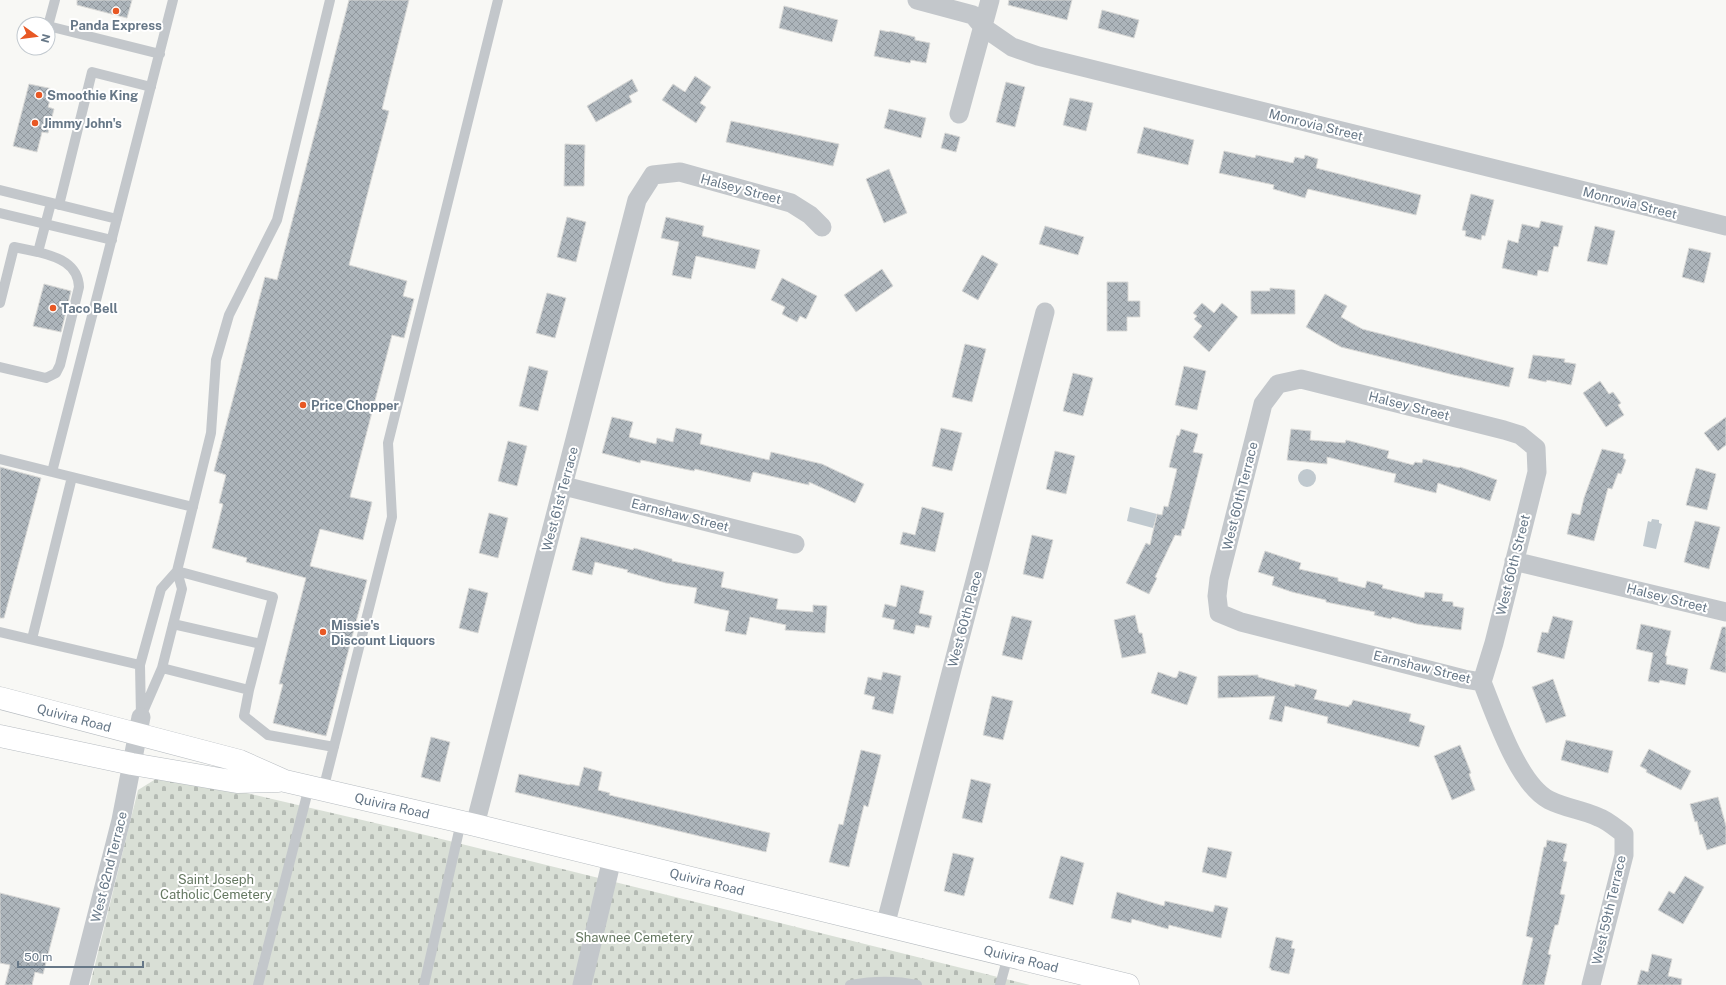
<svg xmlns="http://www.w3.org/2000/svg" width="1726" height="985" font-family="'Public Sans',sans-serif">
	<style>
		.cemetery { fill: url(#cemetery-stones) }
		.water { fill: #c0c9cf }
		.building { fill: url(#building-cross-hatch); stroke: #d9d9d7 }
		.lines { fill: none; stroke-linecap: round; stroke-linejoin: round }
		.secondary-casing { stroke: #b7bcc1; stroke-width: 23 }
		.lane { stroke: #c3c7cb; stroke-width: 10 }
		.street { stroke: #c3c7cb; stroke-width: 19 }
		.secondary { stroke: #fff; stroke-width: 22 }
		.poi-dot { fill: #e85824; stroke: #fff; stroke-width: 1.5 }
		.labels { text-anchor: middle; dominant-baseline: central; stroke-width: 4; stroke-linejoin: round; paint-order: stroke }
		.poi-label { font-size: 13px; font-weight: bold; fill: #667787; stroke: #fff; text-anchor: start }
		.street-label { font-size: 13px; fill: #667787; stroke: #fff }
		.park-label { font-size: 13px; fill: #657861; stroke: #fff }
	</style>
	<defs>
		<pattern id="cemetery-stones" width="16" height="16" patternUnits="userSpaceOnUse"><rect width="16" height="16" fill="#d9dfd6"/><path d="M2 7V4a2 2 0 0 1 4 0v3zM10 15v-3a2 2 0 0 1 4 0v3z" fill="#b4bab3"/></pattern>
		<pattern id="building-cross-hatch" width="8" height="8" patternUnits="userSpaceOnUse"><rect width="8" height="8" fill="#adb5bb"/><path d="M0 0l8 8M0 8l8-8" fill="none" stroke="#91989e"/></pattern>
	</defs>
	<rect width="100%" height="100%" fill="#f8f8f5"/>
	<!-- cemetery -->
	<path class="cemetery" d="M159,777l66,11 180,42 625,155h-940l48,-195z"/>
	<!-- water -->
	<path class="water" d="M1298 478a9 9 0 1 1 18 0a9 9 0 1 1-18 0Z
		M1130,507l27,7 -4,14 -26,-7z
		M1652,519l7,1v3l3,1 -6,25 -13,-3 5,-25 3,1z"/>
	<!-- building -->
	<path class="building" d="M77,0h55l-5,18 -50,-13z
		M349,0h60l-27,109 7,2 -40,154 58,16 -4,15 11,3 -10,39 -12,-3 -42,162 22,5 -9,38 -43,-11 -10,37 57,14 -41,156 -53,-13 10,-39h-4l27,-106 -60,-16 1,-4 -35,-10 11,-44 -4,-1 7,-28 -12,-4 51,-194 12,3z
		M1009,0h63l-5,20 -59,-15z
		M784,6l54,14 -6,22 -53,-14z
		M1102,10l37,10 -5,18 -36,-10z
		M880,30l9,2 1,-1 25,6v3l15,3 -4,20 -15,-3 -1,3 -36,-7z
		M695,76l16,11 -11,16 6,4 -10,16 -34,-23 11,-16 12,8z
		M632,79l6,12 -9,5 3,6 -36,20 -9,-16z
		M1006,82l19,5 -10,40 -19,-5z
		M29,84l24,5 -5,18 6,2 -6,24 -6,-1 -5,20 -24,-6z
		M1070,98l23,5 -7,28 -23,-6z
		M889,109l37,9 -5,20 -37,-10z
		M731,121l108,23 -6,22 -107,-24z
		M1144,127l50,13 -6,25 -51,-12z
		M945,133l15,4 -4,15 -15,-4z
		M565,144l20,1 -1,41h-20z
		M1224,151l31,7 1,-3 37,8 2,-6 9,2 1,-4 13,4 -2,9 105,27 -5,20 -108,-26 -3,9 -32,-9 1,-4 -55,-12z
		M889,169l18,44 -23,10 -18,-44z
		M1471,194l23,6 -9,36 -3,-1 -1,5 -16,-4 1,-5 -4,-1z
		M567,217l19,5 -10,40 -19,-5z
		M666,217l38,9 -2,10 58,14 -5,19 -59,-13 -5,23 -19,-4 7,-33 -18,-4z
		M1541,221l22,5 -5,21 -4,-1 -6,26 -10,-2 -1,6 -35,-8 6,-28 10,3 4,-19 17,4z
		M1045,226l39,11 -6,18 -39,-11z
		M1595,226l20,5 -8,34 -20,-4z
		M1689,248l22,5 -7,30 -22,-6z
		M982,255l16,9 -20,36 -16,-9z
		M882,269l11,17 -37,26 -12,-17z
		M782,278l35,18 -11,23 -6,-3 -3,6 -15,-8 3,-7 -14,-7z
		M1107,282h21v19h12v16h-13v14h-20z
		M44,284l27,7 -10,41 -28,-6z
		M1270,288l25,2v24h-44v-23h19z
		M547,293l19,5 -11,40 -19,-5z
		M1325,294l22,12 -6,11 21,12 152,39 -5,19 -55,-12 -113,-28 -35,-20z
		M1202,303l12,10 8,-10 16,14 -29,35 -16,-15 9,-11 -8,-7 3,-3 -4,-3z
		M965,344l21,5 -14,53 -20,-5z
		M1533,355l32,4 -1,3 12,2 -5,21 -24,-5 -1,2 -18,-4z
		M529,366l19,5 -10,40 -19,-5z
		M1184,366l22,5 -9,39 -22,-5z
		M1073,373l20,5 -10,38 -20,-5z
		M1600,381l9,13 4,-2 8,11 -3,2 6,10 -18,12 -23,-34z
		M612,417l21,5 -4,15 27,7 1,-6 16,4 3,-14 26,6 -2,10 69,16 2,-8 51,12 42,20 -9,19 -46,-21v3l-56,-13 -3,10 -55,-13 -1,2 -53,-11 -1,3 -38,-10z
		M1726,417v28l-8,6 -14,-18z
		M941,428l21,5 -10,38 -20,-5z
		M1181,429l17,5 -5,18 10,2 -19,75h-2l-1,7 -6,-1 -20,42 2,1 -8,16 -23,-11 20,-40 4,2 7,-31 5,1 2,-9 4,1 9,-38 -8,-2 8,-32 2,1z
		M1291,429l20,2 -1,9 35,3 1,-3 43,11 -2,7 26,7 2,-3 7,1 1,-4 37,9v-1l37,13 -7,21 -52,-18 -2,10 -42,-11 2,-8 -69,-17v7l-40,-4z
		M508,441l19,5 -10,40 -19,-5z
		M1602,449l22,5 -1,4 3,2 -5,14 -3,-1 -6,16 -4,-1 -14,53 -27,-7 5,-21 8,2 4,-17z
		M1055,451l20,5 -9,38 -20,-5z
		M0,467l41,11 -37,140h-4z
		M1696,468l20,6 -9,36 -21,-5z
		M922,507l22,6 -9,39 -35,-8 3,-12 12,3z
		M489,513l19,5 -10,40 -19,-5z
		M1695,521l25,6 -11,42 -25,-7z
		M1032,535l21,5 -10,39 -20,-5z
		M581,537l52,13 1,-2 38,11v2l52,11 -3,15 57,12 -2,10 37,3v-7l14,1 -2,27 -40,-3 1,-5 -36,-8 -4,18 -21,-4 4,-20 -35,-8 3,-15 -31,-5 -39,-11 1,-2 -33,-8 -3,13 -20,-5z
		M1265,551l36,12 -2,6 39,9v3l27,7 2,-7 16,4 -1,3 42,10 1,-6 18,2 -1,7 11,1v4l11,2 -3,22 -44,-6 -25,-7 -1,2 -17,-4 1,-3 -49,-10v-2l-34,-8 -20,-7 2,-8 -16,-5z
		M901,585l23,6 -5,22 13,3 -3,12 -13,-3 -2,9 -21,-5 2,-9 -13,-3 3,-13 11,3z
		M469,588l19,5 -10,40 -19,-5z
		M1135,615l4,18h3l4,20 -24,5 -8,-38z
		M1012,616l20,5 -10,39 -20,-5z
		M1553,616l20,5 -9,38 -27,-7 5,-20 6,1z
		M1641,624l30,7 -6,25h2l-1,8 22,5 -3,16 -25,-5 -1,3 -11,-2 5,-28 -17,-4z
		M1722,627h4v46l-16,-4z
		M1179,671l18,6 -10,28 -36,-12 7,-21 17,6 2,-1z
		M883,672l18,4 -8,38 -21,-5 3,-12 -11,-3 4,-17 13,3z
		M1258,675v2l37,10v-3l22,6 -3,9 35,8v-2h2l2,-5 58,14 -2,7 16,5 -6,21 -92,-24 1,-6 -43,-11 -3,16 -13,-3 6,-23 -57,2v-22z
		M1553,679l13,37 -20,7 -14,-36z
		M992,696l21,5 -10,39 -20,-5z
		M431,737l19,5 -10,40 -19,-5z
		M1566,740l47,11 -5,22 -47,-13z
		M1460,745l11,28 -2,1 6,16 -23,10 -18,-44z
		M1649,749l42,22 -10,19 -35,-18 1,-2 -7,-4z
		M861,750l20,5 -13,52 -4,-2 -15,62 -20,-5 10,-38 4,1z
		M584,767l18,5 -4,18 12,3 -1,2 161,38 -4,19 -251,-60 4,-18 51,11v-1l9,2z
		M971,779l20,5 -9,39 -20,-5z
		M1718,797l8,29v18l-19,6 -5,-16 -2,1 -3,-14 -2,1 -5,-18z
		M1547,840l20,4 -4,17 4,1 -7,32 5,1 -7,30h-3l-7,29 3,1 -7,30h-22l11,-47 -7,-2 18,-89h2z
		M1208,847l24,5 -6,26 -24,-6z
		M953,853l21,5 -10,38 -20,-5z
		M1061,856l23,7 -11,42 -24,-7z
		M1685,876l19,11 -21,37 -25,-14 11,-19 5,3z
		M1117,892l47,14 1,-5 48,11 2,-7 13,3 -7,30 -52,-13 -1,4 -36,-10 -1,4 -20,-5z
		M0,893l60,15 -17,66 -8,-2 -3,13h-27l5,-20 -10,-2z
		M1276,937l17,4 -2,7 4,1 -6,25 -18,-4v-2h-2z
		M1652,954l20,5 -4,17 14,3 -1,6h-44l4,-15 7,2z"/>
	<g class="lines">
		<defs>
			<path id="secondary" d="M0,698l240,63 45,20 190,44 653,160
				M0,736l132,28 105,18 41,-1"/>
		</defs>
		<!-- secondary casing -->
		<use href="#secondary" class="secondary-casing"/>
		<!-- lane -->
		<path class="lane" d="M55,0l-7,26 112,28
			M173,0l-121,472 141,35
			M0,190l117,29
			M59,205l33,-133 59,15
			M0,213l112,27
			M0,303l14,-56 24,5 13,-49
			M0,367l46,11 10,-5 4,-8 19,-78c-1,-23 -21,-30 -41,-35
			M0,459l52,13
			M177,571l96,26 -24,93
			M173,624l88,20
			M0,632l140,33
			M32,639l40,-162
			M162,668l87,22 -5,26 24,19 66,12
			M142,714l20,-46 20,-79 -5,-18
			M141,717l-1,-52 21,-76 16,-18 34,-138 5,-73 13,-45 48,-95 53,-220
			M323,790l69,-273 -4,-74 110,-443
			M258,985l51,-198
			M424,985l37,-163
			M850,985c22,-4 44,-5 67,0
			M1000,985l8,-29"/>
		<!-- street -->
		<path class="street" d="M917,0l56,15 10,12 29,20 26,9 688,170
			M959,114l31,-114
			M1301,379l203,51 16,5 16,13 1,24 -43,171 -12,39 -18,-3 -223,-57 -22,-9 -2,-17 2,-17 44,-175 15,-20z
			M564,486l231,58
			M1514,561l212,51
			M1482,682c13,32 36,102 67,118 16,8 33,10 49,17 9,3 18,11 26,17v21l-33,130
			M475,825l162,-625 16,-25 27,-3 111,31 19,12 12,12
			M885,926l160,-614
			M79,985l42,-165 20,-103
			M582,985l30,-126"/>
		<!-- secondary -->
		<use href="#secondary" class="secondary"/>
	</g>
	<!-- markers -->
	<g class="poi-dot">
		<circle cx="116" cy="11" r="4"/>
		<circle cx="39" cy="95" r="4"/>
		<circle cx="35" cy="123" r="4"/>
		<circle cx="53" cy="308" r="4"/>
		<circle cx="303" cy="405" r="4"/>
		<circle cx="323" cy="632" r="4"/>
	</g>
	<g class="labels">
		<!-- poi labels -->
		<g class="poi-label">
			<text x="116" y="25" text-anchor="middle">Panda Express</text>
			<text x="47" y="95">Smoothie King</text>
			<text x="43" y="123">Jimmy John's</text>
			<text x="61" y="308">Taco Bell</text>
			<text x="311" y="405">Price Chopper</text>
			<text x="331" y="625">Missie's<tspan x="331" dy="15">Discount Liquors</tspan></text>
		</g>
		<!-- street labels -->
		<g class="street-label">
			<text transform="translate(1316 125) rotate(14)">Monrovia Street</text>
			<text transform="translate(741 189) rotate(15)">Halsey Street</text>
			<text transform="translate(1630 203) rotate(14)">Monrovia Street</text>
			<text transform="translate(1409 406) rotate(14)">Halsey Street</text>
			<text transform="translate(1240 496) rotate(-76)">West 60th Terrace</text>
			<text transform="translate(560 499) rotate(-75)">West 61st Terrace</text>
			<text transform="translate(680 515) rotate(14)">Earnshaw Street</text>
			<text transform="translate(1513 565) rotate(-76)">West 60th Street</text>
			<text transform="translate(1667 598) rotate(14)">Halsey Street</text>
			<text transform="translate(965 619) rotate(-75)">West 60th Place</text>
			<text transform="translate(1422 667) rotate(14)">Earnshaw Street</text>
			<text transform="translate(74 718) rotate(15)">Quivira Road</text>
			<text transform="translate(392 806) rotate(13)">Quivira Road</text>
			<text transform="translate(109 867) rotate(-76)">West 62nd Terrace</text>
			<text transform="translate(707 882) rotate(14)">Quivira Road</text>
			<text transform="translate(1609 910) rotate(-77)">West 59th Terrace</text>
			<text transform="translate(1021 959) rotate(14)">Quivira Road</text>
		</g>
		<!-- park labels -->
		<g class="park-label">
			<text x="216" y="879">Saint Joseph<tspan x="216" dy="15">Catholic Cemetery</tspan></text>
			<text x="634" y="937">Shawnee Cemetery</text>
		</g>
	</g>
	<!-- north arrow -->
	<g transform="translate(36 36) rotate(104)"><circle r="19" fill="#ffffff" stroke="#c2c9cf"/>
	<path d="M0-3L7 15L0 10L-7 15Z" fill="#e85824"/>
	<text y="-6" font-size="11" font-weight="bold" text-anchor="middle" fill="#667787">N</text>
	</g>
	<!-- scale -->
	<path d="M18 961v6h125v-6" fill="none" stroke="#667787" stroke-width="2"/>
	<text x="24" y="961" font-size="12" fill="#667787" stroke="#ffffff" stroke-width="3" paint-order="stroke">50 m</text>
</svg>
